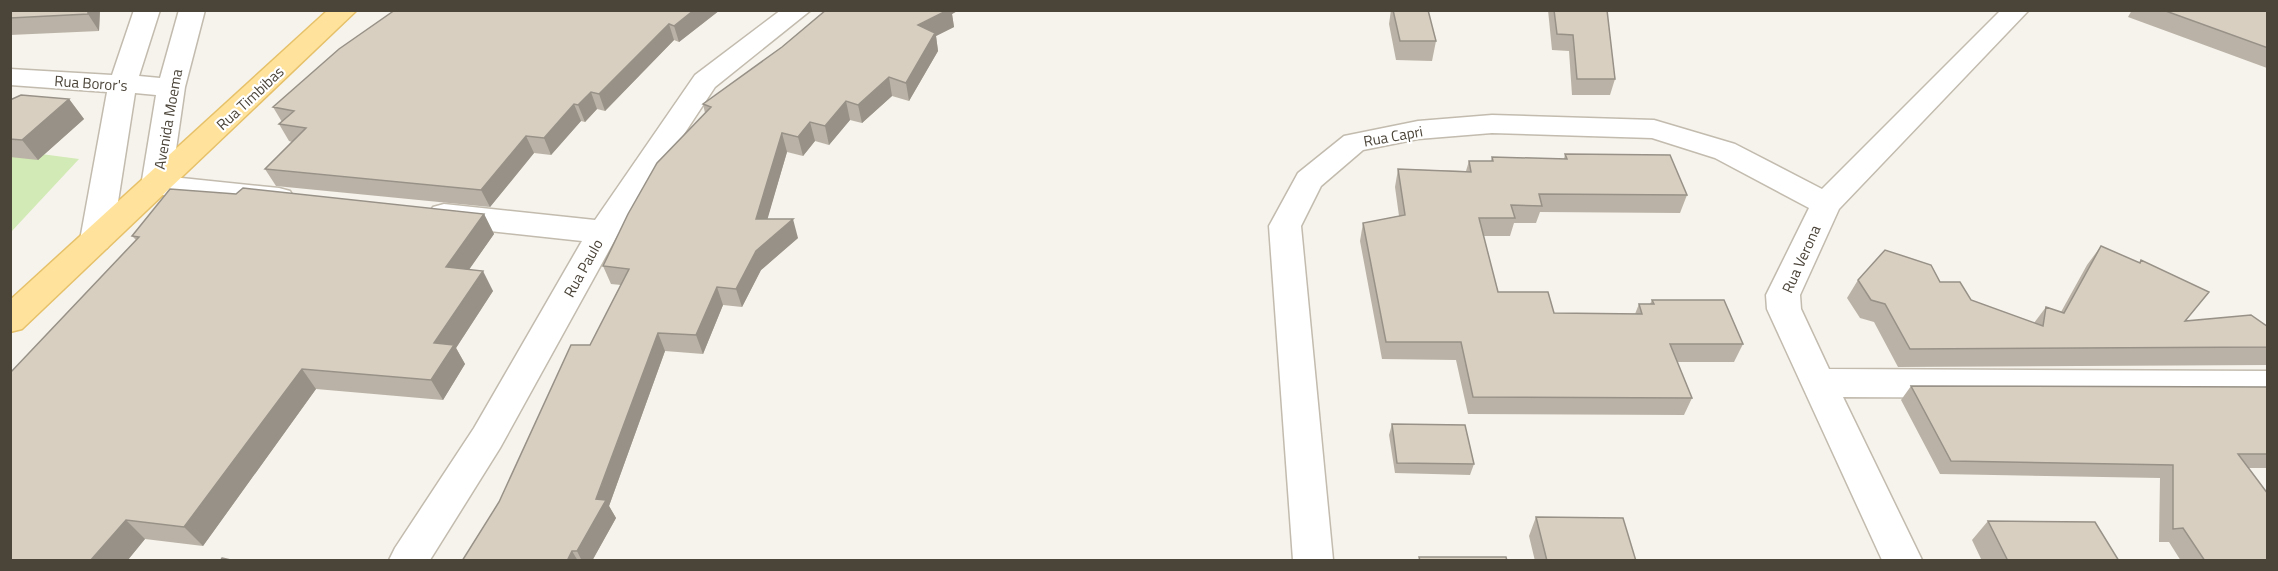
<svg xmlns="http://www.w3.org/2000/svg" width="2278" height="571" font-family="'Titillium Web',sans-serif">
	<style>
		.green { fill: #d2eab5 }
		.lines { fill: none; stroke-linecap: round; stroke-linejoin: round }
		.minor-casing { stroke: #c2bbae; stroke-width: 3 }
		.major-casing { stroke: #e6c16a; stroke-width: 3 }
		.minor { fill: #fff; fill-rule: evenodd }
		.major { fill: #ffe39c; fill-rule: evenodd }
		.wall { fill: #bab2a6 }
		.shaded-wall { fill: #979187 }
		.building { fill: #d8cfc1; stroke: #979187; stroke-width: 1.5 }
		.labels { text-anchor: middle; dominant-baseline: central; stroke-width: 4.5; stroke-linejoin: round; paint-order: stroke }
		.street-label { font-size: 15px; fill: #4b4439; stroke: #fff }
	</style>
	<rect width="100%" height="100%" fill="#f6f3ec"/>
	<!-- green -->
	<path class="green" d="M11,150l68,9 -68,73z"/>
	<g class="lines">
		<defs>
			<path id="minor" d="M134,10h26l-21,66 21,2 19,-68h26l-20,77 -13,90 107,11 11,3 4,7 -4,7 -11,3 -134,-15 -4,-7 15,-91 -21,-2 -23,147 -5,8 -11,3 -11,-3 -5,-8 27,-148 -97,-7v-16l102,6z
				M781,10h30l-96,77 -98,149 -117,212 -70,112h-41l6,-12 79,-120 108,-187 -138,-15 -11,-3 -5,-8 5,-8 11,-3 151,16 100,-145z
				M2001,10h28l-190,199 -39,86 1,14 28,60 439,2v28l-425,-2 79,163h-40l-115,-251 -1,-14 43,-87 -94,-50 -63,-20 -160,-5 -74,6 -55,11 -42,36 -20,40 32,334h-40l-24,-334 29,-53 46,-37 74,-15 74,-6 162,5 81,24 87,45z"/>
			<path id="major" d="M328,10h29l-335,319 -12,3v-32z"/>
		</defs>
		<!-- minor casing -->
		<use href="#minor" class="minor-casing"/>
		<!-- major casing -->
		<use href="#major" class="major-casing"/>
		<!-- minor -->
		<use href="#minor" class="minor"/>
		<!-- major -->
		<use href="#major" class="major"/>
	</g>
	<!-- wall -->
	<path class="wall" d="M10,10h90l-1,21 -89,4z
		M395,10h325l-41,32 -5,-2 -69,71 -8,-2 -12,13 -4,-1 -30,34 -17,-2 -44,54 -214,-21 -11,-17 27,-27 -3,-1 -10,-17 3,-2 -9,-15z
		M826,10h133l-7,4 2,13 -18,9 2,15 -29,50 -17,-5 -30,27 -12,-3 -21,25 -14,-4 -12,15 -16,-4 -20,67 31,19 -37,32 -19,37 -19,-2 -20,49 -38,-3 -56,155 7,12 -24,43h-130l37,-59 91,-157 31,-60 -10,-1 -8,-18 102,-153 -2,-9 79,-57z
		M1391,10h37l8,31 -4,20 -36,-1 -7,-36z
		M1548,10h59l8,69 -5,16h-38l-3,-44 -17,-1z
		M2132,10h136l-1,58 -139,-51z
		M69,99l15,20 -46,41 -28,-3v-57z
		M1565,154l122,41 -7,18 -140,-1 -4,11h-22l-4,13h-27l15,56 56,21 81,1 4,-10h11l2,-4 91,44 -9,18h-57l15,36 -8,17 -216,-1 -12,-54 -74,-1 -22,-118 3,-18 36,-7 -4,-29 3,-18 68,2 3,-10h22l1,-4 72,2z
		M484,214l10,20 -25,35 24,22 -37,57 9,16 -22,36 -127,-11 -113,157 -58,-7 -18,22h-117l126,-321 -4,-4z
		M2101,246l38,17 2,-3 44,61 83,6v38l-370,2 -24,-45 -14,-4 -13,-20 11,-18 82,2 31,18 63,23 12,-16 15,5 26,-47z
		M1911,386l357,1v81h-20l20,93h-87l-12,-19h-10l1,-64 -220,-4 -39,-74z
		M1392,424l82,40 -4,11 -75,-2 -6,-38z
		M1536,517l100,44h-101l-6,-25z
		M1988,521l131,40h-137l-10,-21z"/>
	<!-- shaded-wall -->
	<path class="shaded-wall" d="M88,10h12l-1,21 -11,-17z
		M694,10h26l-41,32 -5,-16z
		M945,10h14l-7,4 2,13 -18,9 2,15 -29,50 -3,-18 12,-58z
		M669,24l5,16 -69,71 -6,-17z
		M889,77l3,19 -30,27 -4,-18z
		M591,92l6,17 -12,13 -7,-17z
		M69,99l15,20 -46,41 -16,-20z
		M846,101l4,19 -21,25 -4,-19z
		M574,104l7,17 -30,34 -7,-17z
		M810,122l5,19 -12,15 -5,-19z
		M782,133l5,19 -25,86 -6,-19z
		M526,136l8,17 -44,54 -9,-17z
		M484,214l10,20 -37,53 -11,-20z
		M793,219l5,19 -37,32 -19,37 -6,-18 20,-38z
		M483,271l10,20 -37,57 9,16 -22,36 -12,-20 3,-37z
		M717,287l6,18 -20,49 -7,-19z
		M658,333l7,18 -56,155 7,12 -24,43h-10l-5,-10z
		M302,369l14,20 -113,157 -19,-19z
		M126,520l19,19 -18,22h-37z
		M572,551l6,10h-11z"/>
	<!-- building -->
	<path class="building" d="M10,10h78v4l-78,4z
		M395,10h299l-20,16 -5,-2 -70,70 -8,-2 -13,13 -4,-1 -30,34 -18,-2 -45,54 -216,-21 41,-41 -27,-4 15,-13 -21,-4 66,-58z
		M826,10h122l-30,15 17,8 -29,50 -17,-6 -31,28 -12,-4 -21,25 -15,-4 -12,15 -16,-4 -26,86h37l-37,32 -20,38 -19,-2 -21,48 -38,-2 -62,166 10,1 -29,51h-5l-5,10h-105l37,-59 72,-157h19l39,-76 -26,-3 25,-52 29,-51 54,-56 -8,-3 79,-57z
		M1393,10h35l8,31h-36z
		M1554,10h53l8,69h-38l-4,-44 -16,-1z
		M2163,10h105v38z
		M21,95l48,4 -47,41 -12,-1v-39z
		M1565,154l105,1 17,40 -148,-1 3,12 -31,-1 4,13h-36l19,74h50l6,21 88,1 -3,-10h15l-2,-4h72l19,44h-73l22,54 -219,-1 -12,-55h-75l-23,-119 42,-8 -7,-46 73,3 -2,-11h24l-1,-4 75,2z
		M243,188l241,26 -38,53 37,4 -49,72 20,2 -23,35 -129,-11 -118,158 -58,-7 -36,41h-80v-188l129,-136 -7,-1 38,-47 66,5z
		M2101,246l39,17 1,-3 68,32 -24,29 66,-6 17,12v20l-358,2 -25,-45 -14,-4 -13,-20 27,-30 46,15 9,17h20l11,18 72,26 3,-19 18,6z
		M1911,386l357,1v67h-30l30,40v67h-63l-22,-33 -10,1v-64l-222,-4z
		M1392,424l73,1 9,39 -77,-1z
		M1536,517l87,1 13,43h-89z
		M1988,521l107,1 24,39h-111z
		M1419,557h87l1,4h-87z
		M222,558l13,3h-15z"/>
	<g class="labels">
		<!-- street labels -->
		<g class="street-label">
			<text transform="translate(91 83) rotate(4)">Rua Boror's</text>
			<text transform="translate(250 98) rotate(-43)">Rua Timbibas</text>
			<text transform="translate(168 119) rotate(-80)">Avenida Moema</text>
			<text transform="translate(1393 136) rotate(-10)">Rua Capri</text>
			<text transform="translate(1801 259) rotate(-66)">Rua Verona</text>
			<text transform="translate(583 268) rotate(-61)">Rua Paulo</text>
		</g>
	</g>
	<!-- border -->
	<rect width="2278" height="571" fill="none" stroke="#4b4439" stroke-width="24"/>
</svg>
